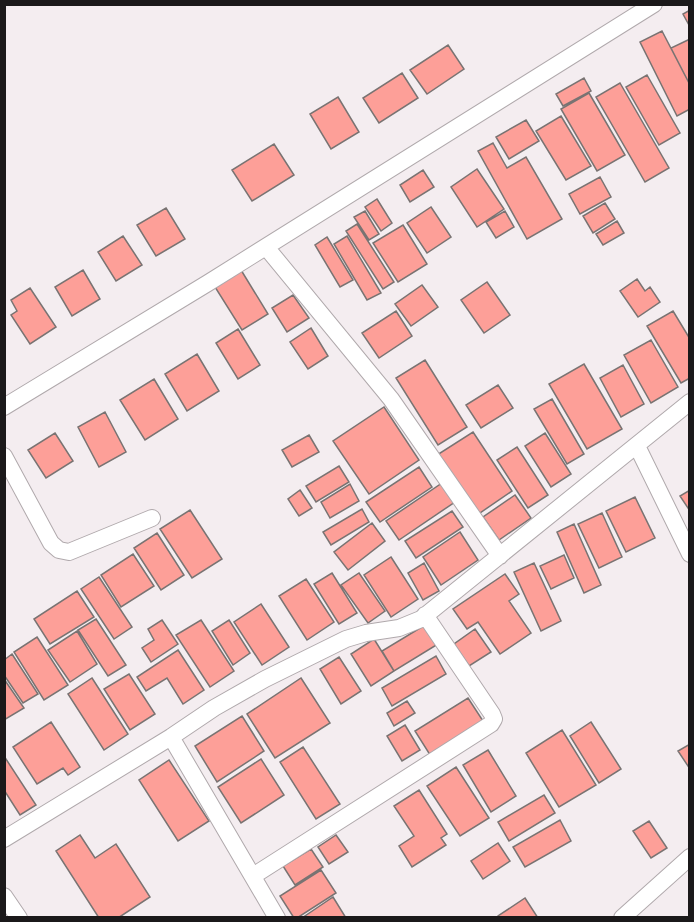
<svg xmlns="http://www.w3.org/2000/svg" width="694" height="922" font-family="'Public Sans',sans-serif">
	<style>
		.building { fill: #fd9f98; stroke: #797372; stroke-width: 1.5 }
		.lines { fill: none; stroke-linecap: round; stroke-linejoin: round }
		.street-casing { stroke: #b0a9ac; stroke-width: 18 }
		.street { stroke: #fff; stroke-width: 16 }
	</style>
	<rect width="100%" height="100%" fill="#f4edf0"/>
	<!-- building -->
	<path class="building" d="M690,10v17l-7,-13z
		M662,31l28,54v24l-13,7 -37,-74z
		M690,39v46l-19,-37z
		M448,45l16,24 -37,25 -17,-24z
		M402,73l16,25 -39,25 -16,-25z
		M647,75l33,58 -21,12 -33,-58z
		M584,78l7,13 -28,15 -7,-12z
		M620,83l49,85 -24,14 -49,-85z
		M589,93l36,62 -28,16 -36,-62z
		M338,97l21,35 -28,17 -21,-35z
		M561,116l30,50 -25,14 -30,-49z
		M526,120l13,21 -30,18 -13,-22z
		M493,143l14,25 19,-11 36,62 -35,20 -49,-88z
		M274,144l20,31 -42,26 -20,-31z
		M477,169l27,40 -27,18 -26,-40z
		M423,170l11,17 -24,15 -10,-17z
		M600,177l11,20 -31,17 -11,-20z
		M377,199l15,24 -11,8 -16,-24z
		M605,203l10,16 -22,14 -10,-17z
		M431,207l20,30 -24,16 -20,-30z
		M166,208l19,31 -29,17 -19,-31z
		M365,211l14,23 -10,6 -15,-23z
		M505,211l9,16 -18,11 -10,-16z
		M617,221l7,12 -21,12 -7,-11z
		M357,224l37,58 -11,7 -37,-58z
		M403,225l24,39 -29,18 -25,-39z
		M123,236l19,29 -26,16 -18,-29z
		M347,236l34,57 -14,7 -33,-56z
		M327,237l26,43 -13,7 -25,-42z
		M83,270l17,29 -28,17 -17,-29z
		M241,270l27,44 -26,16 -27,-43z
		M637,279l8,12 5,-4 10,15 -22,15 -18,-26z
		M487,282l23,33 -26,18 -23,-33z
		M422,285l16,22 -27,19 -16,-22z
		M30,288l26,39 -26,17 -19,-29 6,-4 -6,-11z
		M293,295l16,23 -22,14 -15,-24z
		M396,311l16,25 -33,22 -17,-25z
		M673,311l17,28v39l-9,5 -34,-57z
		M311,328l17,28 -20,13 -18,-27z
		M238,329l22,36 -22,14 -22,-36z
		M651,340l27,47 -27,16 -27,-48z
		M197,354l22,37 -32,20 -22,-37z
		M425,360l42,67 -29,18 -42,-67z
		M584,364l38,65 -35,20 -38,-65z
		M623,365l21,39 -23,13 -21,-39z
		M154,379l24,40 -33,21 -25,-40z
		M498,385l15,23 -32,20 -15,-23z
		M552,399l32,55 -17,10 -33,-55z
		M384,407l35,53 -50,34 -36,-53z
		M105,412l21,40 -27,15 -21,-40z
		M473,432l39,59 -35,24 -40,-60z
		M55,433l18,28 -27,17 -18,-28z
		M545,433l26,41 -20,13 -26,-41z
		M309,435l10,17 -27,15 -10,-17z
		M517,447l31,48 -20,13 -31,-48z
		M339,466l10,16 -33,20 -10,-16z
		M419,467l13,20 -52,35 -14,-20z
		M442,483l13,19 -56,38 -13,-19z
		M350,484l9,17 -29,17 -9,-16z
		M300,490l12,18 -13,8 -11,-17z
		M690,490v21l-10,-15z
		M515,495l16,23 -32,22 -16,-23z
		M635,497l20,41 -29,14 -20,-41z
		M362,509l7,13 -38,23 -8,-13z
		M190,510l32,49 -30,19 -32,-49z
		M452,511l11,16 -47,31 -11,-17z
		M602,513l20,44 -23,11 -21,-44z
		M372,523l13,18 -37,29 -14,-18z
		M574,524l27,61 -17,8 -27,-61z
		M460,532l18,28 -37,25 -18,-28z
		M157,533l27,42 -23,15 -27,-42z
		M133,554l21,32 -33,21 -20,-32z
		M564,555l10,23 -23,11 -11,-23z
		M391,557l27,42 -27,18 -27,-42z
		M424,563l15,28 -16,9 -15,-27z
		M534,563l27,58 -20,10 -27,-59z
		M332,573l25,40 -18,11 -25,-40z
		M359,573l26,38 -17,12 -27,-38z
		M505,574l14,20 -10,7 22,32 -31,21 -22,-32 -11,7 -14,-20z
		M99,577l33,50 -18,12 -33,-50z
		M306,579l28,43 -27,18 -28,-44z
		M77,591l17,26 -44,27 -16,-25z
		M261,604l28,43 -27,18 -28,-43z
		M96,619l30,46 -18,11 -30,-46z
		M162,620l16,24 -27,18 -9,-14 12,-8 -6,-11z
		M201,620l33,51 -24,16 -34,-52z
		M229,620l21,33 -17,12 -21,-34z
		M425,625l13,19 -44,27 -12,-20z
		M475,629l16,23 -22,14 -15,-22z
		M77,631l20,33 -27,18 -22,-32z
		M37,637l31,48 -24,15 -30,-48z
		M374,639l20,32 -23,15 -20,-32z
		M178,650l26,40 -21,14 -16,-26 -21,13 -9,-14z
		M12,654l26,40 -15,9 -19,-28v-15z
		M436,656l10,18 -54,32 -10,-18z
		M339,657l22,34 -20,13 -21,-35z
		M129,674l26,40 -25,16 -26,-41z
		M92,678l36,56 -24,16 -36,-56z
		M301,678l29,45 -55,35 -28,-44z
		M4,679l20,29 -20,12z
		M468,698l17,26 -53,34 -17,-27z
		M407,701l8,12 -21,13 -7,-13z
		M242,716l22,35 -47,31 -22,-36z
		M51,722l29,45 -12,8 -5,-7 -26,16 -24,-37z
		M591,722l30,47 -22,14 -29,-47z
		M405,725l15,25 -18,11 -15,-25z
		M562,730l34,55 -37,22 -33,-54z
		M690,744v25l-12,-18z
		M303,747l37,57 -24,15 -36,-57z
		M488,750l28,46 -25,16 -28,-47z
		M4,756l32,49 -16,10 -16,-25z
		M261,759l23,36 -43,28 -23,-36z
		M169,760l40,61 -31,20 -39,-61z
		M456,767l33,51 -29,18 -33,-50z
		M419,790l28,44 -6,4 5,7 -34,22 -13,-21 15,-10 -20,-30z
		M544,795l11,18 -46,28 -11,-19z
		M560,820l11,21 -46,26 -12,-20z
		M649,821l18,27 -16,10 -18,-27z
		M80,835l15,23 21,-14 34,53 -32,21h-19l-43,-67z
		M336,835l12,17 -19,12 -11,-17z
		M498,843l12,18 -27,18 -12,-18z
		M311,849l12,18 -28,18 -12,-19z
		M321,870l15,23 -39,25h-3l-14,-22z
		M333,897l13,21h-44z
		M525,898l13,20h-40v-2z"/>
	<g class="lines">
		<defs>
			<path id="street" d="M266,247l125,152 109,157
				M4,407l204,-124 446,-279
				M637,446l53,108
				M4,456l47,87 8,7 10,2 83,-34
				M171,737l106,181
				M4,839l167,-102 43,-29 51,-29 81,-40 20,-6 33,-5 22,-9 269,-217
				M253,876l238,-152 3,-5 -2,-5 -67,-99
				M4,896l15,22
				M622,918l68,-61"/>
		</defs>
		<!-- street casing -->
		<use href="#street" class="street-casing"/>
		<!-- street -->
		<use href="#street" class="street"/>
	</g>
	<!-- border -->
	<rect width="694" height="922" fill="none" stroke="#1b191a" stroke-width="12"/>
</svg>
